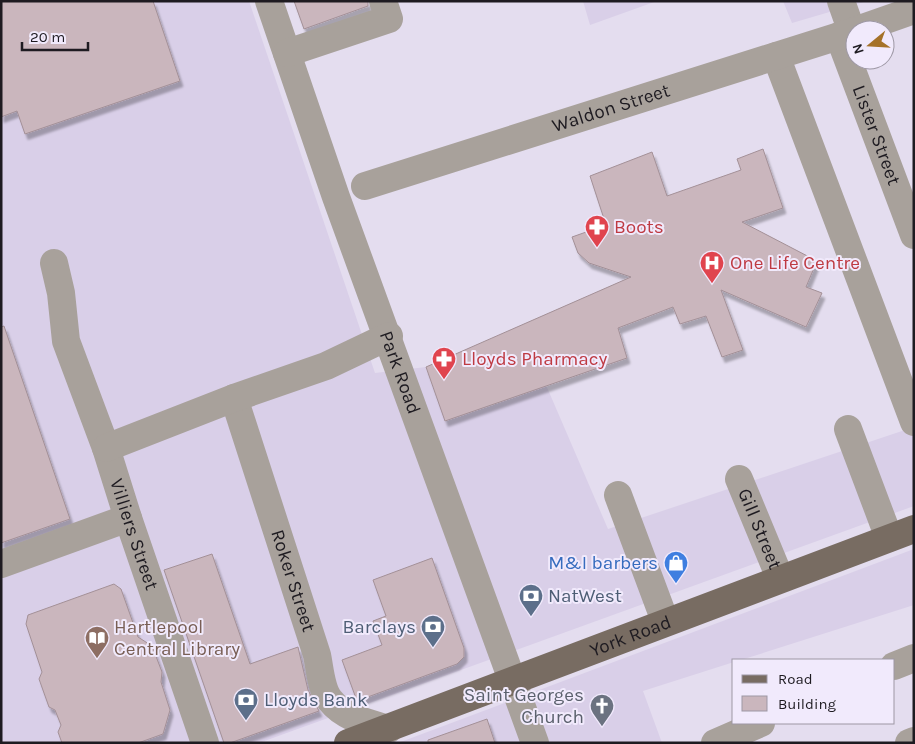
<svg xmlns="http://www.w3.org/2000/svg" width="915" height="744" font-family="Karla,sans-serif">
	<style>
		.built { fill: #d9cfe8 }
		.building { fill: #cab6bd; stroke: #a39097; filter: url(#shadow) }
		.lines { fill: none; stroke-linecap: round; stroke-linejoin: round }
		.minor { stroke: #a8a19b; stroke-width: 28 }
		.major { stroke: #786c62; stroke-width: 28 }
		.labels { text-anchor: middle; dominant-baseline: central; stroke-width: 4; stroke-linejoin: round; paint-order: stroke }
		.street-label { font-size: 19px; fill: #1e1b21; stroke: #f1eafc }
		.health-label { font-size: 19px; fill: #be3a42; stroke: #f1eafc; text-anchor: start }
		.shop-label { font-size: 19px; fill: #366cbe; stroke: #f1eafc; text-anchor: end }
		.service-label { font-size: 19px; fill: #4e5e75; stroke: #f1eafc; text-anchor: start }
		.education-label { font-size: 19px; fill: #785e54; stroke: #f1eafc; text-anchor: start }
		.worship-label { font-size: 19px; fill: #5b616d; stroke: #f1eafc; text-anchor: end }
	</style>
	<defs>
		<filter id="shadow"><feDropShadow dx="3" dy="5.5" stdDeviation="1" flood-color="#0004"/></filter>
	</defs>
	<rect width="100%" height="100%" fill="#e4ddef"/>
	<!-- built -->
	<path class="built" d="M1,1h248l126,372 51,-6 19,54 101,-36 62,144 306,-102v79l-655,237h-258z
		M583,1h74l-67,24z
		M783,1h84l-75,22z
		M914,549v56l-173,55h-7v2l-91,29 19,52h-264z"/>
	<!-- building -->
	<path class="building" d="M1,1h152l27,80 -155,53 -8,-23 -16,6z
		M294,1h74v5l-64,23z
		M763,149l20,59 -41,14 75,39 -11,26 16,6 -16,34 -85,-37 22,60 -21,7 -16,-41 -26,8 -7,-17 -55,21 9,30 -182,63 -19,-54 205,-90 -42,-14 -11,-10 -6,-16 34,-12 -16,-49 62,-24 15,44 74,-26 -4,-11z
		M4,326l66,193 -69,24v-216z
		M212,554l38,110 48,-17 10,43 11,21 -89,32h-6l-60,-173z
		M432,558l32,90v9l-7,7 -100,37 -15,-41 40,-15 -9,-24 13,-5 -13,-36z
		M114,584l7,5 17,48 14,9 10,26 -1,10 9,28 -7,24 -25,9h-76l-4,-11 3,-7 -6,-15 -6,-3 -10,-28 3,-7 -16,-48 2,-9z
		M487,719l8,24h-67v-3z"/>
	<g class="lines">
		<!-- minor -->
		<g class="minor">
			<path id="s1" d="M269,1l67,196 199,546"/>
			<path d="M841,1l11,31"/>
			<path d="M857,30l57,-20"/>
			<path id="s2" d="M839,36l75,199"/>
			<path d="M287,53l102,-34 -6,-18"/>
			<path d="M776,56l138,366"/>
			<path id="s3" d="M365,186l490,-155"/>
			<path id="s4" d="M54,263l7,30 5,48 40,107 22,70 77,225"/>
			<path id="s5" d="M234,398l83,257c3,14 4,35 13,45 14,18 38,23 59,29"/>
			<path d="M848,429l41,109"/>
			<path d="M106,448l128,-50 92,-32 63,-30"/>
			<path id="s6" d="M739,479l41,99"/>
			<path d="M618,495l47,126"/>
			<path d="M1,564l127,-46"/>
			<path d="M894,666l20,-8"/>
			<path d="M715,743l46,-20"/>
			<path d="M909,743l5,-2"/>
		</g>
		<!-- major -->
		<path class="major" id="s7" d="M348,743l566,-214"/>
	</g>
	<!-- icons -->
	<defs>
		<symbol id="pharmacy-pin" viewBox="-11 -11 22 30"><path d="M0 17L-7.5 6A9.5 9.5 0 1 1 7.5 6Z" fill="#e0444e" stroke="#f1eafc"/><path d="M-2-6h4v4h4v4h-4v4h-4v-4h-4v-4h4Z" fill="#fff"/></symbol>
		<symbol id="hospital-pin" viewBox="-11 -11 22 30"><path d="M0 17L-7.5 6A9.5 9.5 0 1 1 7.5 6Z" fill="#e0444e" stroke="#f1eafc"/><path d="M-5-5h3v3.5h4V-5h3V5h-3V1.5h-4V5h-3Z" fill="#fff"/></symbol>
		<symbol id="shop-pin" viewBox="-11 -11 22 30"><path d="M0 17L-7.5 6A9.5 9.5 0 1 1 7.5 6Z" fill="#3f7fe0" stroke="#f1eafc"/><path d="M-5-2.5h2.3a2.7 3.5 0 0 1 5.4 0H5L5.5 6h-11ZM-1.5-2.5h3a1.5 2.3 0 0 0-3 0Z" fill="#fff"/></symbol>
		<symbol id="bank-pin" viewBox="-11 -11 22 30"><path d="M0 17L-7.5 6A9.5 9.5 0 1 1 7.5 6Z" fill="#5c6f8a" stroke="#f1eafc"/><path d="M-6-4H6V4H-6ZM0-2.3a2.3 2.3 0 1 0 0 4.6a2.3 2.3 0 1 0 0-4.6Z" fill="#fff"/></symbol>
		<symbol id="library-pin" viewBox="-11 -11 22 30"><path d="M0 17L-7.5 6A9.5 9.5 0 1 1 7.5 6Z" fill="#8d6e63" stroke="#f1eafc"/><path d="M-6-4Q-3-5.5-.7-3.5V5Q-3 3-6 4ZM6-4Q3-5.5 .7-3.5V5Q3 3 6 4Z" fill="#fff"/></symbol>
		<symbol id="church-pin" viewBox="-11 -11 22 30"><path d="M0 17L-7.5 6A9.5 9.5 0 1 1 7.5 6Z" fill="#6b7280" stroke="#f1eafc"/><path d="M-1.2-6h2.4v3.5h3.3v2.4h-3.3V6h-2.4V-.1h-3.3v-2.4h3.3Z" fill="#fff"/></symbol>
	</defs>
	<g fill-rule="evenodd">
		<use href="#pharmacy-pin" x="583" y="213" width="28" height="38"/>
		<use href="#hospital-pin" x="698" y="249" width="28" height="38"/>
		<use href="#pharmacy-pin" x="430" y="345" width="28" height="38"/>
		<use href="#shop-pin" x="662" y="549" width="28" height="38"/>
		<use href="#bank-pin" x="517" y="582" width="28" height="38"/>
		<use href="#bank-pin" x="419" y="613" width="28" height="38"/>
		<use href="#library-pin" x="83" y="624" width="28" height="38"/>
		<use href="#bank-pin" x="232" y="686" width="28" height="38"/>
		<use href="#church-pin" x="588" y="692" width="28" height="38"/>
	</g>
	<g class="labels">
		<!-- street labels -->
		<g class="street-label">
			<text stroke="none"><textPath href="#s3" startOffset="258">Waldon Street</textPath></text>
			<text stroke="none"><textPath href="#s2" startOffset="106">Lister Street</textPath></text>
			<text stroke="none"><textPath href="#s1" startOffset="394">Park Road</textPath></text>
			<text stroke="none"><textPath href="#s6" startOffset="54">Gill Street</textPath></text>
			<text stroke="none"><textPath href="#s4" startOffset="284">Villiers Street</textPath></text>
			<text stroke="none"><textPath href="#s5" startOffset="192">Roker Street</textPath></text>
			<text stroke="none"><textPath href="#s7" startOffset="302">York Road</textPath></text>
		</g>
		<!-- health labels -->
		<g class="health-label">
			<text x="614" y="227">Boots</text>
			<text x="730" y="263">One Life Centre</text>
			<text x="462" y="359">Lloyds Pharmacy</text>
		</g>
		<!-- shop labels -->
		<g class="shop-label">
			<text x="658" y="563">M&amp;I barbers</text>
		</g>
		<!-- service labels -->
		<g class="service-label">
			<text x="548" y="596">NatWest</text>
			<text x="416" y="627" text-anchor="end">Barclays</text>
			<text x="264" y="700">Lloyds Bank</text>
		</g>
		<!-- education labels -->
		<g class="education-label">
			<text x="114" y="627">Hartlepool<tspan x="114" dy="22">Central Library</tspan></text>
		</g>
		<!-- worship labels -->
		<g class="worship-label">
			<text x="584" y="695">Saint Georges<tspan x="584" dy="22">Church</tspan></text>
		</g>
	</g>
	<!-- border -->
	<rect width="915" height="744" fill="none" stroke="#1e1b21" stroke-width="5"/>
	<!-- legend -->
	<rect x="732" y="659" width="162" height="65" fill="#f1eafc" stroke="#9d97a4"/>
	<rect x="742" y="675" width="25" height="8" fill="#786c62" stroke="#9d97a4"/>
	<text x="778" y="684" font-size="15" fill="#1e1b21">Road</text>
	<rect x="742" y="696" width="25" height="15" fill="#cab6bd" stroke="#9d97a4"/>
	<text x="778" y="709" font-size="15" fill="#1e1b21">Building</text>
	<!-- north arrow -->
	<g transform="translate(870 45) rotate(252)"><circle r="24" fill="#f1eafc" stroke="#9d97a4"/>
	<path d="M0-4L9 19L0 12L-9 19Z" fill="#a57229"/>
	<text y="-8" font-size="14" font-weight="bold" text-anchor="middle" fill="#1e1b21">N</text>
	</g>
	<!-- scale -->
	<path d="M22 42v8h66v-8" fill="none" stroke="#1e1b21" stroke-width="2.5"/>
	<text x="30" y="42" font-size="15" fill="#1e1b21" stroke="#f1eafc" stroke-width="4" paint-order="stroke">20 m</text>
</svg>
